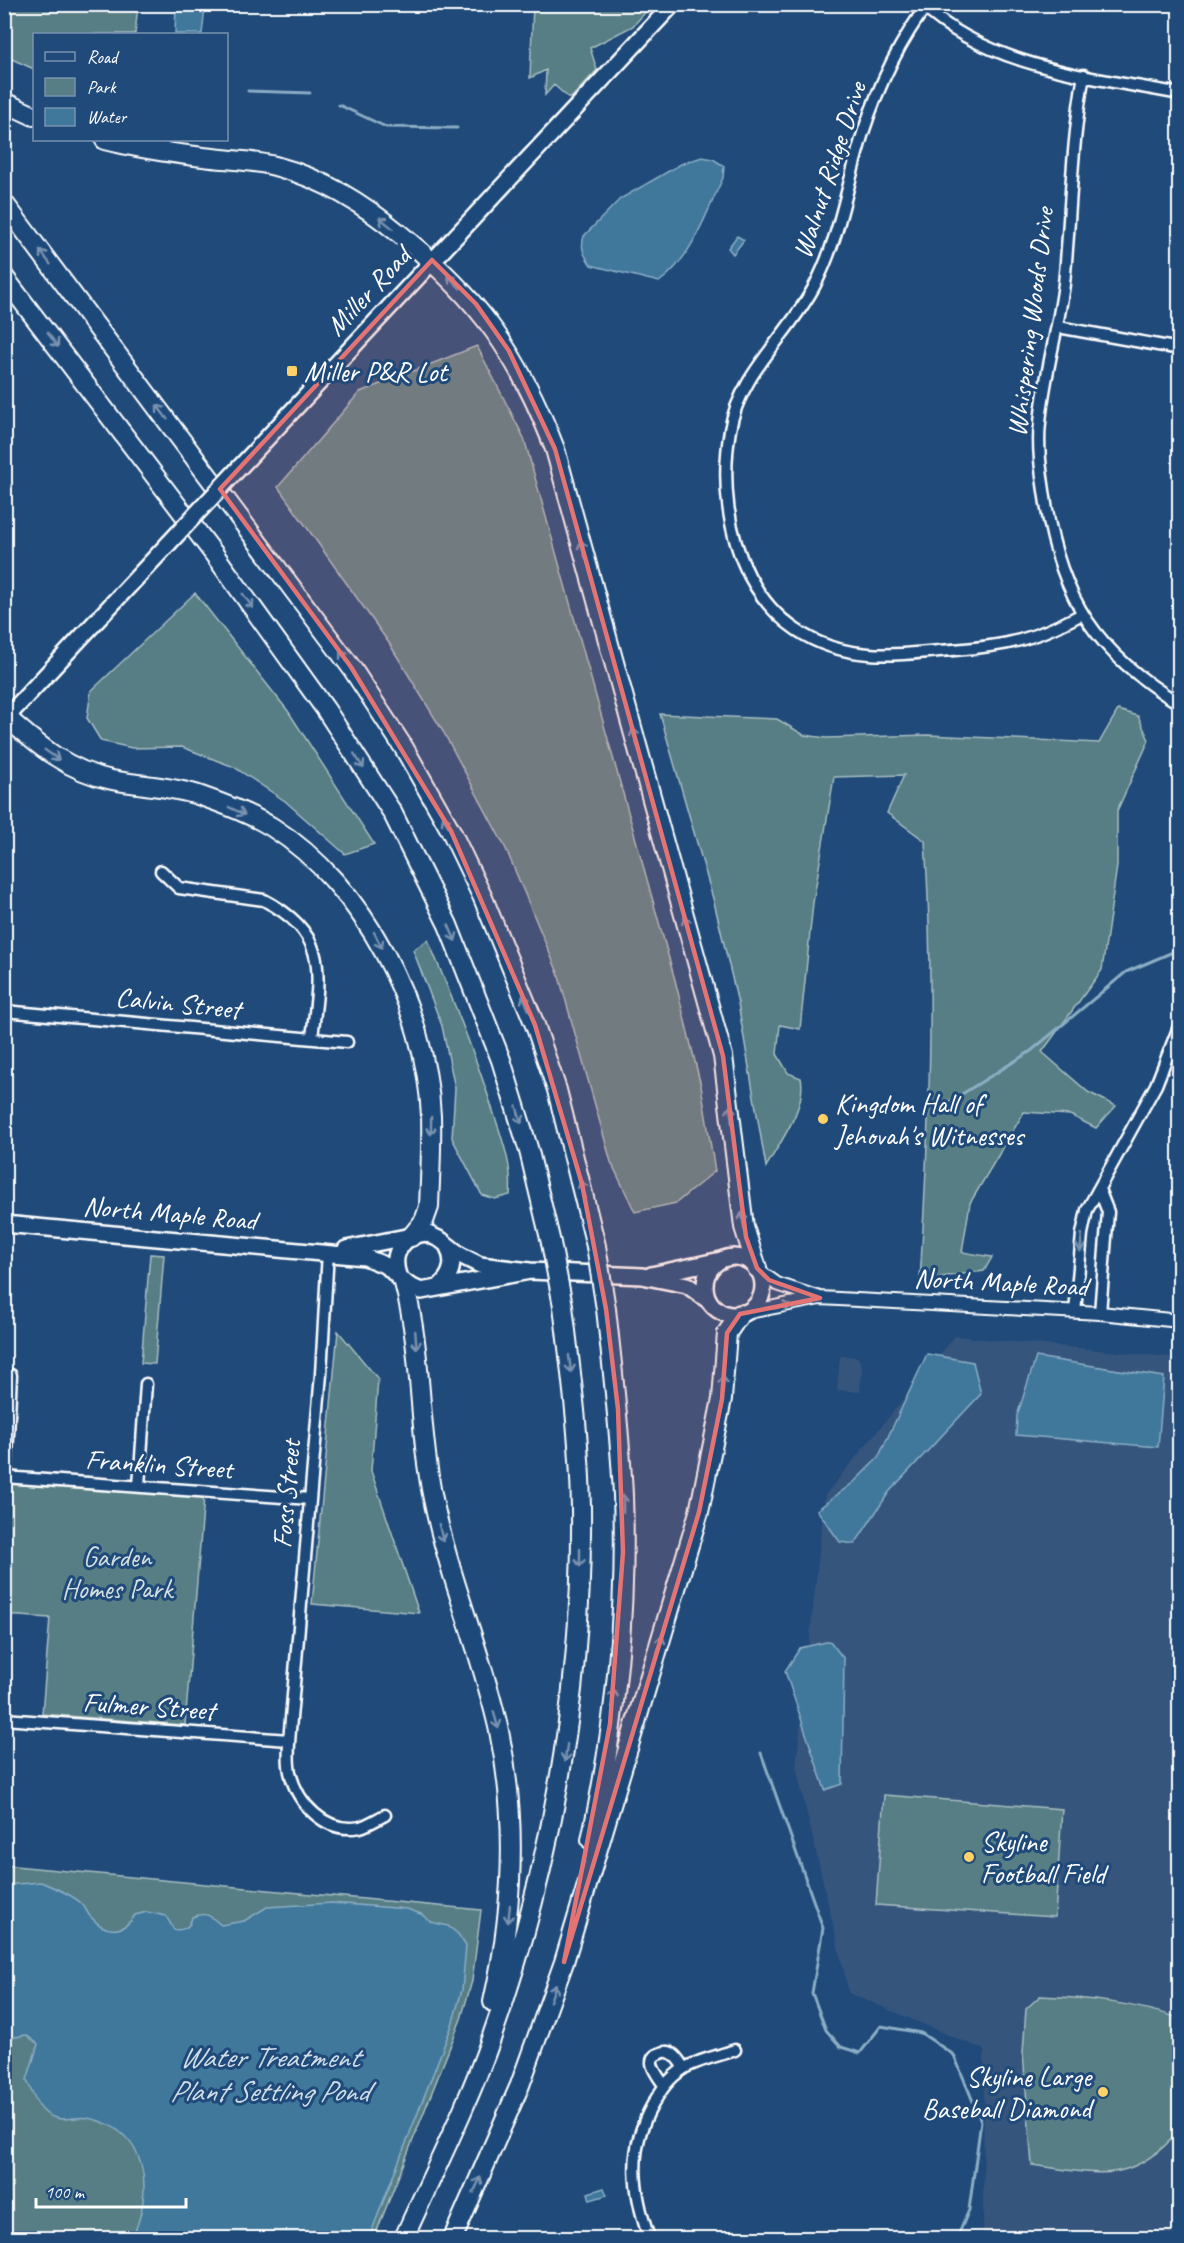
<svg xmlns="http://www.w3.org/2000/svg" width="1184" height="2243" font-family="Caveat,sans-serif">
	<style>
		.built { fill: #34557d }
		.green { fill: #567e84; stroke: #aabec2; stroke-width: 1.5 }
		.water { fill: #40789c; stroke: #8caec4; stroke-width: 1.5 }
		.lines { fill: none; stroke-linecap: round; stroke-linejoin: round }
		.stream { stroke: #8caec4; stroke-width: 3 }
		.minor-casing { stroke: #fff; stroke-width: 15 }
		.tertiary-casing { stroke: #fff; stroke-width: 16 }
		.secondary-casing { stroke: #fff; stroke-width: 20 }
		.motorway-casing { stroke: #fff; stroke-width: 22 }
		.minor { stroke: #1f4a7a; stroke-width: 10 }
		.tertiary { stroke: #1f4a7a; stroke-width: 12 }
		.secondary { stroke: #1f4a7a; stroke-width: 15 }
		.motorway { stroke: #1f4a7a; stroke-width: 18 }
		.secondary-bridge-casing { stroke: #fff; stroke-width: 20; stroke-linecap: butt }
		.motorway-bridge-casing { stroke: #fff; stroke-width: 22; stroke-linecap: butt }
		.secondary-bridge { stroke: #1f4a7a; stroke-width: 15 }
		.motorway-bridge { stroke: #1f4a7a; stroke-width: 18 }
		.oneway { stroke: #7992af }
		.marked { fill: #e47373; fill-opacity: 0.2; stroke: #e47373; stroke-width: 4.5; stroke-linejoin: round }
		.poi-dot { fill: #ffd166; stroke: #1f4a7a; stroke-width: 2 }
		.labels { text-anchor: middle; dominant-baseline: central; stroke-width: 6; stroke-linejoin: round; paint-order: stroke }
		.street-label { font-size: 28px; fill: #fff; stroke: #1f4a7a }
		.poi-label { font-size: 28px; fill: #fff; stroke: #1f4a7a; text-anchor: start }
		.park-label { font-size: 28px; fill: #d5dfe0; stroke: #1f4a7a }
		.water-label { font-size: 30px; font-style: italic; fill: #cfdde6; stroke: #1f4a7a }
	</style>
	<rect width="100%" height="100%" fill="#1f4a7a"/>
	<filter id="ink" filterUnits="userSpaceOnUse"><feTurbulence type="fractalNoise" baseFrequency=".0167" numOctaves="2"/><feDisplacementMap in="SourceGraphic" scale="12" xChannelSelector="R" yChannelSelector="G"/><feConvolveMatrix kernelMatrix="1 2 1 2 8 2 1 2 1" color-interpolation-filters="sRGB"/></filter>
	<g filter="url(#ink)">
		<!-- built -->
		<path class="built" d="M955,1336l224,22v880h-196l1,-188 -135,-57 -53,-226 29,-272z
			M840,1356l18,1 4,10 -2,25 -23,-2z"/>
		<!-- green -->
		<path class="green" d="M4,5h134l-3,29h-101v35l-29,-13z
			M533,5v-1l119,1 -19,21 -43,22 7,22 -27,29 -16,-14 -9,10 1,-25 -16,8z
			M477,346l47,92 151,542 26,106 14,85 -39,32 -41,9 -24,-50 -53,-189 -52,-124 -62,-116 -55,-90 -111,-156 82,-95z
			M195,593l93,118 86,133 -29,10 -60,-53 -51,-34 -52,-20 -50,1 -31,-7 -14,-23 4,-27z
			M1118,710l20,6 11,24 -32,71v55l-15,104 -60,82 46,40 28,14 -20,22 -26,-13 -46,-3 -54,91 -8,49 30,5 -8,14 -64,9c9,-146 15,-293 5,-439l-38,-28 17,-38 -70,2 -21,126 -13,126 -20,-4 -3,29 11,19 13,5c6,29 -21,64 -35,89l-28,-164 -24,-101 -54,-188 117,5 27,16 22,3 102,-3 171,8z
			M428,940c24,57 47,113 65,171 9,28 20,55 17,84l-15,4 -13,-4 -30,-57 3,-50 -13,-62 -29,-76z
			M150,1254l14,1 -9,109 -14,-1z
			M338,1331l40,48 -7,92 48,142 -107,-9z
			M4,1482l200,15 -19,228 -143,-11 8,-96 -45,-3z
			M884,1795l178,14 -7,108 -179,-12z
			M4,1865l477,45 -9,71 -11,38 -87,219h-369z
			M1040,1996c49,2 93,7 139,22v113c-48,55 -81,43 -147,34l-9,-112 3,-44z"/>
		<!-- water -->
		<path class="water" d="M176,5l29,2 -3,27h-27z
			M702,157l11,2 11,7 -1,12c-17,35 -31,81 -64,104l-68,-17c-7,-10 -11,-17 -7,-29l36,-37 61,-35z
			M737,236l7,4 -11,14 -5,-6z
			M927,1354l46,8 8,32 -92,98 -34,52 -15,-2 -23,-32 37,-28 24,-24z
			M1036,1357l128,20 -6,70 -142,-12 1,-19z
			M830,1641l14,18 -2,125 -17,6 -40,-119 15,-23z
			M41,1882c13,6 31,12 41,22 4,4 5,9 8,12 15,18 33,18 45,-1l12,-3 19,4 8,14c10,0 16,-2 18,-13 15,-6 18,-1 29,8l23,-4 23,-14 65,-4 75,6 14,5 10,8 17,4 10,8 8,12 -4,44 -10,35 -83,213h-237c22,-47 17,-108 -44,-120 -10,-2 -22,3 -32,0 -18,-4 -23,-24 -29,-38l11,-36 -12,-9 -21,4v-154z
			M604,2188l3,7 -17,5 -2,-7z"/>
		<g class="lines">
			<!-- stream -->
			<path class="stream" d="M248,91l62,2
				M339,105l47,22 71,1
				M949,1102l82,-51 95,-79 54,-23
				M761,1753l62,175 -11,65 14,37 15,17 19,6 21,-27 40,7 33,22 27,66 -12,89 -12,28"/>
			<defs>
				<path id="minor" d="M928,4c-30,39 -50,83 -65,129 -16,51 -23,104 -48,152 -25,49 -76,89 -85,145 -17,100 23,216 139,224 23,2 47,-1 70,-3 60,-4 89,-8 143,-37
					M922,5c67,63 171,72 258,89
					M1084,75c-13,70 -13,139 -20,209 -6,47 -20,92 -24,139 -3,27 2,54 6,81 15,95 51,150 134,200
					M1058,327l122,22
					M161,871l18,17 85,12c67,35 55,75 48,138
					M4,1011l343,31
					M1099,1189l9,23 -8,101
					M328,1252l-7,122 -31,356c-1,14 -3,29 0,42 7,31 35,62 70,55 8,-2 17,-8 25,-12
					M1075,1312l7,-78 5,-24 69,-125 24,-61
					M4,1477l306,22
					M6,1477l5,-102
					M139,1486l7,-102
					M4,1719l285,21
					M664,2085c-6,-9 -22,-27 -3,-32 2,-1 7,-2 10,0 5,2 10,11 13,15
					M649,2238c-16,-47 -22,-89 4,-134 8,-14 16,-26 30,-35 14,-9 36,-13 52,-19"/>
				<path id="tertiary" d="M760,1272l17,12 43,14 280,15 80,8
					M744,1313l76,-15"/>
				<path id="secondary" d="M240,467l433,-463
					M4,720l165,-177
					M4,1224l361,33 22,9 17,17 17,8 109,-20
					M346,1249l80,-16 15,7 19,15 20,10 50,6 112,5 45,9 22,16
					M705 1286a29 29 0 1 1 58 0a29 29 0 1 1-58 0Z
					M398,1275c-5,-15 -2,-27 11,-37
					M651,1275l70,-15
					M440,1286c13,-12 15,-25 7,-41"/>
				<path id="motorway" d="M4,102l30,14
					M105,140c32,8 64,13 98,17 23,3 49,3 72,9 49,13 87,37 126,69 79,65 117,118 154,214l168,607 21,171 13,41
					M4,203l347,464 53,81 47,83 32,67 52,127 22,65 39,156
					M4,277l210,277 112,156 66,102 56,113 53,135 28,91 22,92
					M4,715c33,30 64,56 108,65 30,6 60,6 89,16 23,8 50,18 71,31 93,59 154,181 159,289 1,30 -1,61 -2,91l-5,14 -13,16
					M404,1283c19,71 14,145 29,216 16,79 49,154 66,232 19,91 14,182 -6,271
					M591,1840c24,-112 36,-230 32,-345 -3,-62 -10,-124 -17,-186
					M404,2238c29,-65 63,-131 87,-199 61,-172 92,-348 90,-531 -1,-68 -10,-135 -18,-202
					M453,2238l67,-153 44,-123 135,-450 23,-113 5,-66 13,-19"/>
			</defs>
			<!-- minor casing -->
			<use href="#minor" class="minor-casing"/>
			<!-- tertiary casing -->
			<use href="#tertiary" class="tertiary-casing"/>
			<!-- secondary casing -->
			<use href="#secondary" class="secondary-casing"/>
			<!-- motorway casing -->
			<use href="#motorway" class="motorway-casing"/>
			<!-- minor -->
			<use href="#minor" class="minor"/>
			<!-- tertiary -->
			<use href="#tertiary" class="tertiary"/>
			<!-- secondary -->
			<use href="#secondary" class="secondary"/>
			<!-- motorway -->
			<use href="#motorway" class="motorway"/>
			<defs>
				<path id="secondary-bridge" d="M169,543l71,-76"/>
				<path id="motorway-bridge" d="M551,1243l12,63
					M596,1246l10,63"/>
			</defs>
			<!-- secondary-bridge casing -->
			<use href="#secondary-bridge" class="secondary-bridge-casing"/>
			<!-- motorway-bridge casing -->
			<use href="#motorway-bridge" class="motorway-bridge-casing"/>
			<!-- secondary-bridge -->
			<use href="#secondary-bridge" class="secondary-bridge"/>
			<!-- motorway-bridge -->
			<use href="#motorway-bridge" class="motorway-bridge"/>
		</g>
		<!-- one-way arrows -->
		<defs><path id="oneway-shaft" d="M-6 0H5M1.5-3L5.5 0L1.5 3" fill="none" stroke-width="1.6" stroke-linecap="round" stroke-linejoin="round" transform="scale(1.5)"/></defs>
		<g class="oneway">
			<use href="#oneway-shaft" transform="translate(386 223) rotate(-141)"/>
			<use href="#oneway-shaft" transform="translate(45 257) rotate(-127)"/>
			<use href="#oneway-shaft" transform="translate(454 282) rotate(-135)"/>
			<use href="#oneway-shaft" transform="translate(53 340) rotate(53)"/>
			<use href="#oneway-shaft" transform="translate(162 412) rotate(-127)"/>
			<use href="#oneway-shaft" transform="translate(583 549) rotate(-106)"/>
			<use href="#oneway-shaft" transform="translate(248 601) rotate(54)"/>
			<use href="#oneway-shaft" transform="translate(345 658) rotate(-126)"/>
			<use href="#oneway-shaft" transform="translate(635 737) rotate(-106)"/>
			<use href="#oneway-shaft" transform="translate(52 755) rotate(35)"/>
			<use href="#oneway-shaft" transform="translate(359 761) rotate(57)"/>
			<use href="#oneway-shaft" transform="translate(237 811) rotate(26)"/>
			<use href="#oneway-shaft" transform="translate(447 824) rotate(-119)"/>
			<use href="#oneway-shaft" transform="translate(687 925) rotate(-105)"/>
			<use href="#oneway-shaft" transform="translate(452 933) rotate(67)"/>
			<use href="#oneway-shaft" transform="translate(378 940) rotate(63)"/>
			<use href="#oneway-shaft" transform="translate(526 1003) rotate(-111)"/>
			<use href="#oneway-shaft" transform="translate(731 1114) rotate(-95)"/>
			<use href="#oneway-shaft" transform="translate(519 1115) rotate(74)"/>
			<use href="#oneway-shaft" transform="translate(431 1126) rotate(91)"/>
			<use href="#oneway-shaft" transform="translate(583 1189) rotate(-103)"/>
			<use href="#oneway-shaft" transform="translate(743 1221) rotate(-99)"/>
			<use href="#oneway-shaft" transform="translate(1081 1243) rotate(95)"/>
			<use href="#oneway-shaft" transform="translate(782 1307) rotate(-8)"/>
			<use href="#oneway-shaft" transform="translate(416 1340) rotate(85)"/>
			<use href="#oneway-shaft" transform="translate(570 1364) rotate(83)"/>
			<use href="#oneway-shaft" transform="translate(723 1385) rotate(-88)"/>
			<use href="#oneway-shaft" transform="translate(623 1503) rotate(-91)"/>
			<use href="#oneway-shaft" transform="translate(441 1533) rotate(76)"/>
			<use href="#oneway-shaft" transform="translate(580 1558) rotate(90)"/>
			<use href="#oneway-shaft" transform="translate(660 1644) rotate(-74)"/>
			<use href="#oneway-shaft" transform="translate(613 1698) rotate(-84)"/>
			<use href="#oneway-shaft" transform="translate(496 1720) rotate(74)"/>
			<use href="#oneway-shaft" transform="translate(566 1753) rotate(97)"/>
			<use href="#oneway-shaft" transform="translate(509 1914) rotate(96)"/>
			<use href="#oneway-shaft" transform="translate(553 1993) rotate(-70)"/>
			<use href="#oneway-shaft" transform="translate(477 2185) rotate(-66)"/>
		</g>
	</g>
	<!-- marked area -->
	<path class="marked" d="M432,260l44,44 33,47 46,98 168,607 23,181 11,31 12,12 51,18 -80,16 -13,19 -5,66 -23,113 -135,450 46,-238 13,-172 -5,-143 -12,-100 -24,-125 -47,-159 -84,-194 -100,-164 -131,-178z"/>
	<!-- markers -->
	<g class="poi-dot">
		<rect x="286" y="365" width="12" height="12" rx="3"/>
		<circle cx="823" cy="1119" r="6"/>
		<circle cx="969" cy="1857" r="6"/>
		<circle cx="1103" cy="2092" r="6"/>
	</g>
	<g class="labels">
		<!-- street labels -->
		<g class="street-label">
			<text transform="translate(829 170) rotate(-72)">Walnut Ridge Drive</text>
			<text transform="translate(368 291) rotate(-47)">Miller Road</text>
			<text transform="translate(1030 322) rotate(-83)">Whispering Woods Drive</text>
			<text transform="translate(178 1003) rotate(6)">Calvin Street</text>
			<text transform="translate(170 1213) rotate(5)">North Maple Road</text>
			<text transform="translate(1001 1282) rotate(3)">North Maple Road</text>
			<text transform="translate(159 1464) rotate(4)">Franklin Street</text>
			<text transform="translate(286 1494) rotate(-85)">Foss Street</text>
			<text transform="translate(149 1706) rotate(4)">Fulmer Street</text>
		</g>
		<!-- poi labels -->
		<g class="poi-label">
			<text x="304" y="371">Miller P&amp;R Lot</text>
			<text x="835" y="1103">Kingdom Hall of<tspan x="835" dy="32">Jehovah's Witnesses</tspan></text>
			<text x="981" y="1841">Skyline<tspan x="981" dy="32">Football Field</tspan></text>
			<text x="1091" y="2076" text-anchor="end">Skyline Large<tspan x="1091" dy="32">Baseball Diamond</tspan></text>
		</g>
		<!-- park labels -->
		<g class="park-label">
			<text x="117" y="1556">Garden<tspan x="117" dy="32">Homes Park</tspan></text>
		</g>
		<!-- water labels -->
		<g class="water-label">
			<text x="269" y="2057">Water Treatment<tspan x="269" dy="34">Plant Settling Pond</tspan></text>
		</g>
	</g>
	<!-- margin -->
	<rect width="1184" height="2243" fill="none" stroke="#1f4a7a" stroke-width="24"/>
	<rect x="12" y="12" width="1160" height="2219" fill="none" stroke="#fff" stroke-width="2" filter="url(#ink)"/>
	<!-- legend -->
	<rect x="33" y="33" width="195" height="108" fill="#1f4a7a" stroke="#7992af" stroke-width="1.5"/>
	<rect x="45" y="52" width="30" height="9" fill="#1f4a7a" stroke="#7992af" stroke-width="1.5"/>
	<text x="87" y="63" font-size="18" fill="#ffffff">Road</text>
	<rect x="45" y="78" width="30" height="18" fill="#567e84" stroke="#7992af" stroke-width="1.5"/>
	<text x="87" y="93" font-size="18" fill="#ffffff">Park</text>
	<rect x="45" y="108" width="30" height="18" fill="#40789c" stroke="#7992af" stroke-width="1.5"/>
	<text x="87" y="123" font-size="18" fill="#ffffff">Water</text>
	<!-- scale -->
	<path d="M36 2198v9h150v-9" fill="none" stroke="#ffffff" stroke-width="3"/>
	<text x="45" y="2198" font-size="18" fill="#ffffff" stroke="#1f4a7a" stroke-width="4.5" paint-order="stroke">100 m</text>
</svg>
